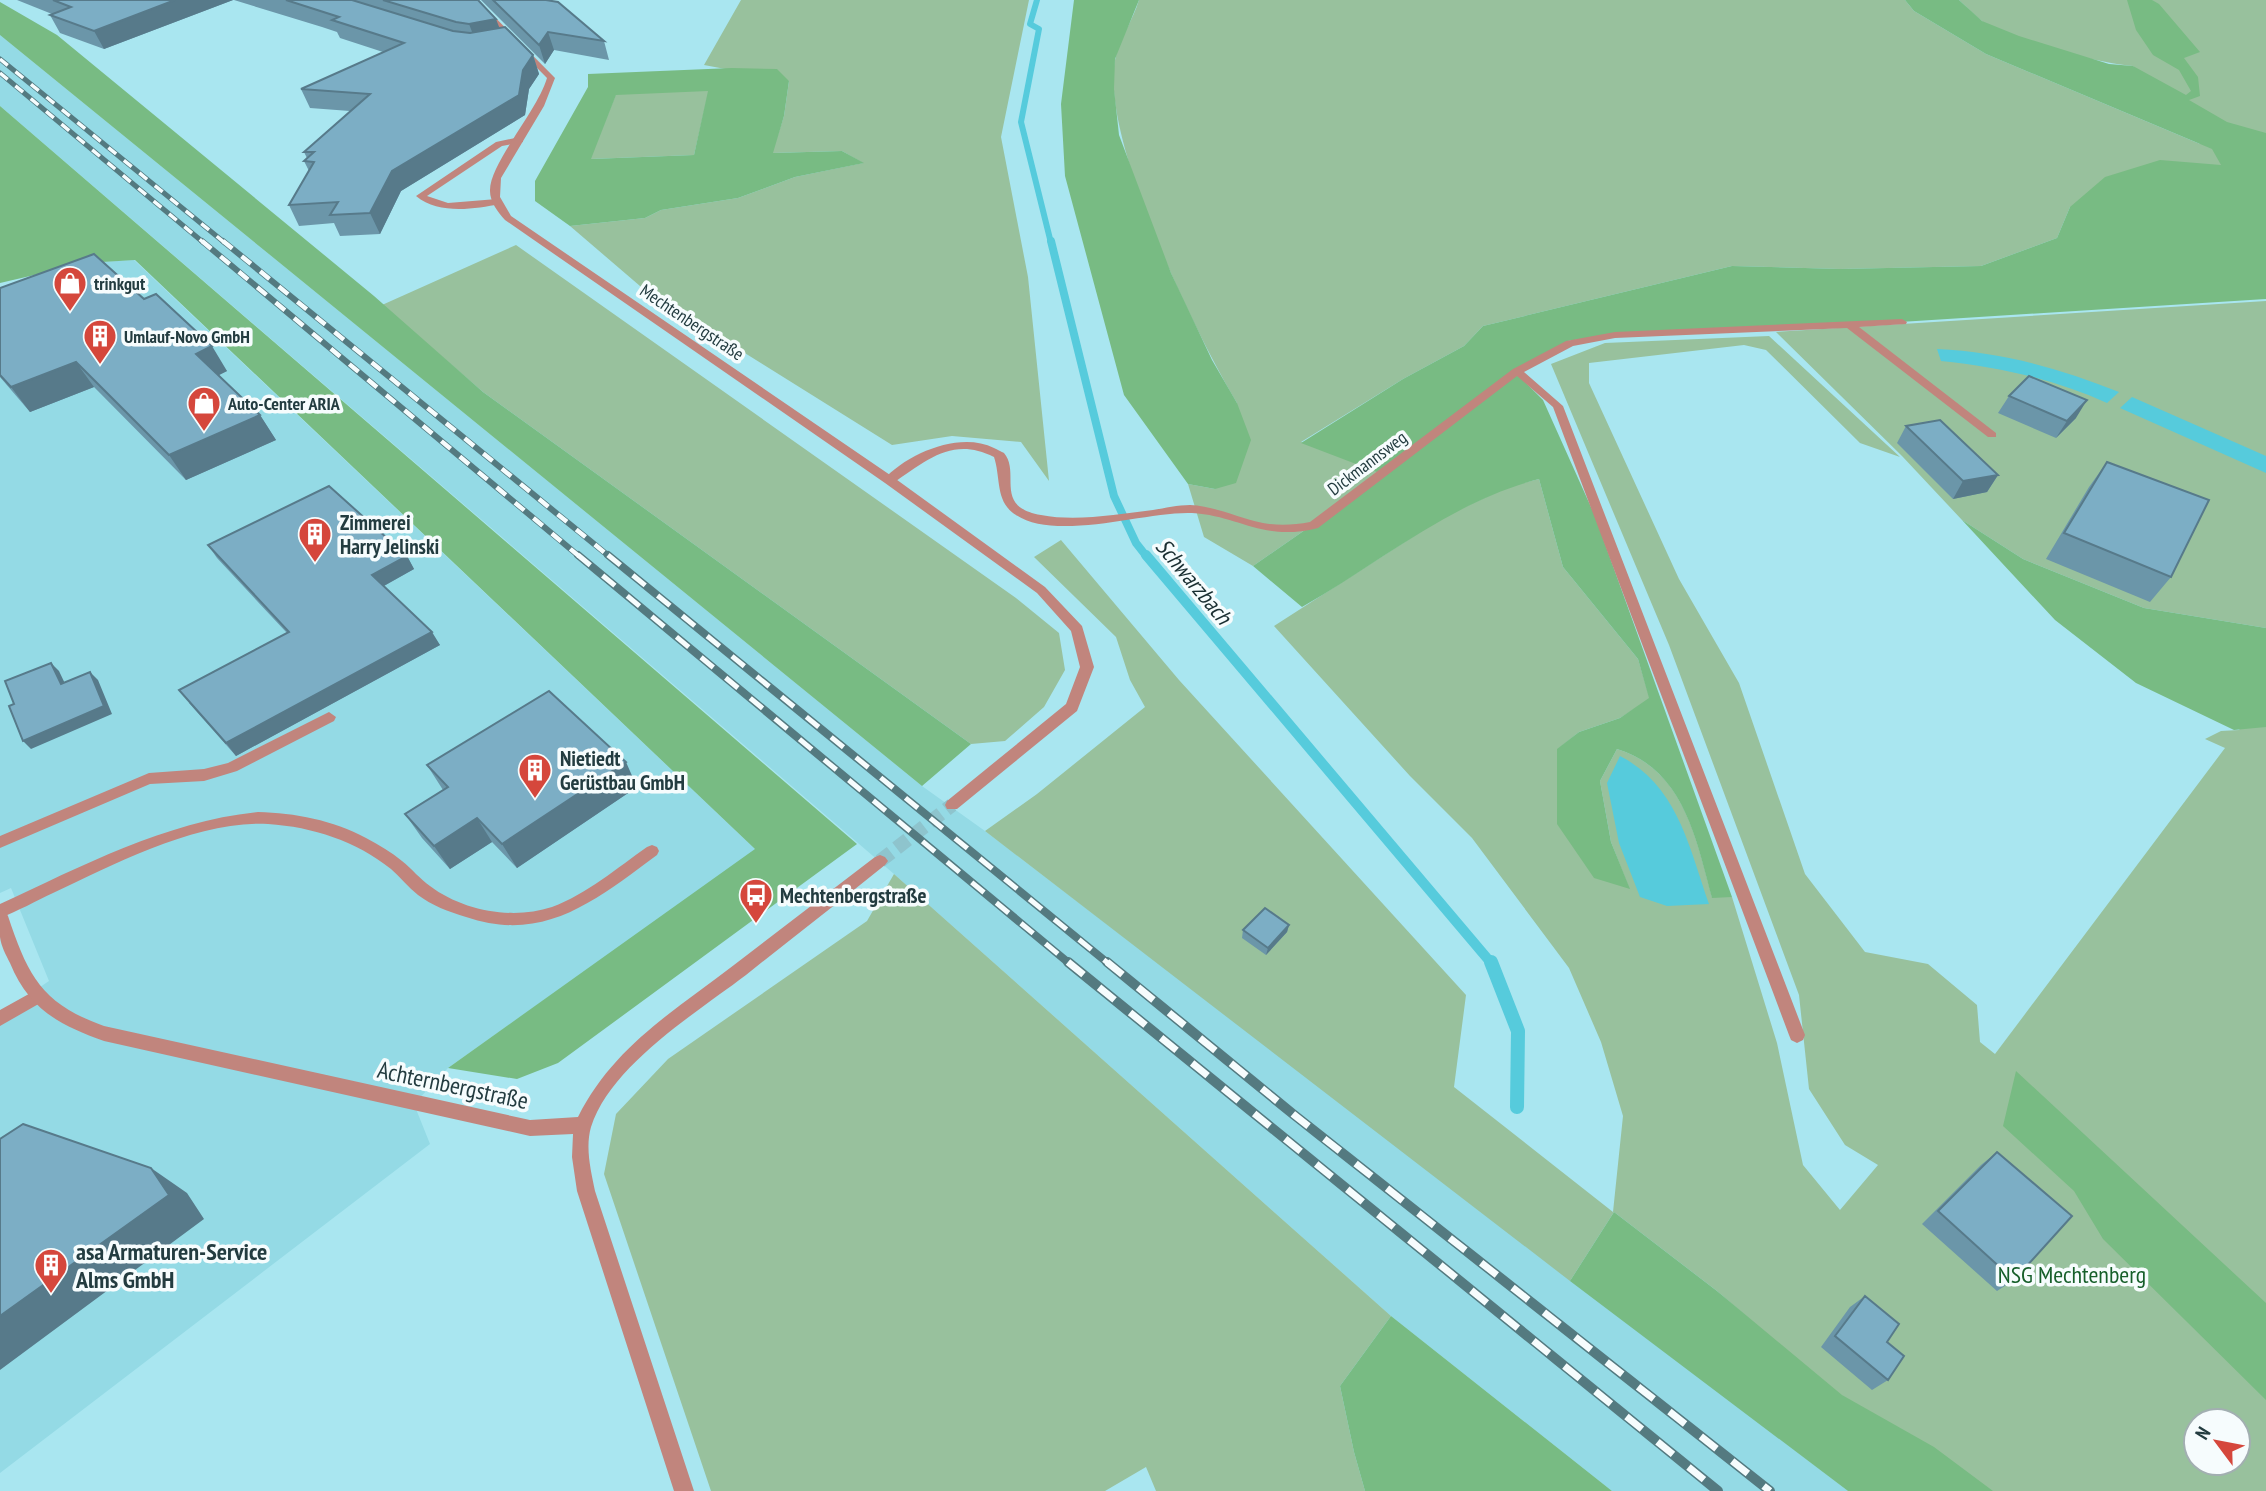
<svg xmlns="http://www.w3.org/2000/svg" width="2266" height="1491" font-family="'PT Sans Narrow',sans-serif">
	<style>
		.built { fill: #94dae5 }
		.green { fill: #98c19d; fill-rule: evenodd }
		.forest { fill: #78bb83; fill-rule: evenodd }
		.water { fill: #56cbdc }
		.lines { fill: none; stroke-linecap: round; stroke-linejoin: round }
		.stream-far3 { stroke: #56cbdc; stroke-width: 6 }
		.stream-far2 { stroke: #56cbdc; stroke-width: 8 }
		.stream-far1 { stroke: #56cbdc; stroke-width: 10 }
		.stream { stroke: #56cbdc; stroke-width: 14 }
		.minor-tunnel { stroke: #8ec4cd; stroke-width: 14; stroke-dasharray: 14 7; stroke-linecap: butt }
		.service { fill: #c1857d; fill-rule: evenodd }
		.minor { fill: #c1857d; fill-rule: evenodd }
		.rail-far3-casing { stroke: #547a80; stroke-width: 5 }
		.rail-far2-casing { stroke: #547a80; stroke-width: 6 }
		.rail-far1-casing { stroke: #547a80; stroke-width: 8 }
		.rail-casing { stroke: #547a80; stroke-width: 10 }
		.rail-far3 { stroke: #f6fcfd; stroke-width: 3.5; stroke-dasharray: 10; stroke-linecap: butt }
		.rail-far2 { stroke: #f6fcfd; stroke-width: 4.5; stroke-dasharray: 12; stroke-linecap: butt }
		.rail-far1 { stroke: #f6fcfd; stroke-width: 5; stroke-dasharray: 16; stroke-linecap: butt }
		.rail { stroke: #f6fcfd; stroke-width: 7; stroke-dasharray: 20; stroke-linecap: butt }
		.wall { fill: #6b96a9 }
		.shaded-wall { fill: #577a8a }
		.building { fill: #7caec5; stroke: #577a8a; stroke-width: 2 }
		.labels { text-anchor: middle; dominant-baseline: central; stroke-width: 7; stroke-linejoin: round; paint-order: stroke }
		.far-poi-label { font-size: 18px; font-weight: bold; fill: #233c40; stroke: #f6fcfd; text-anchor: start }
		.far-street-label { font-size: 18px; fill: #233c40; stroke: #f6fcfd }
		.poi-label { font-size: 21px; font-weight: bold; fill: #233c40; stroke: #f6fcfd; text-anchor: start }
		.water-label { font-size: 23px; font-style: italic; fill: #192e31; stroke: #f6fcfd }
		.near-street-label { font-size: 24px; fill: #233c40; stroke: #f6fcfd }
		.near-poi-label { font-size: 24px; font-weight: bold; fill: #233c40; stroke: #f6fcfd; text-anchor: start }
		.near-park-label { font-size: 24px; fill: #165f2a; stroke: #f6fcfd }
	</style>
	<rect width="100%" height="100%" fill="#a9e6f0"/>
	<!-- built -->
	<path class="built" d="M0,35l922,751 63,45 863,660h-236l-221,-175 -497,-442 -894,-768z
		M134,260l622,590 -308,218 -34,36 16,40 -430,329v-459l49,-33 -38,-93 -11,5v-599l86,-31z"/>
	<!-- green -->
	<path class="green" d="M741,0h288l-28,137 27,140 21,204 -28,-39 -69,-6 -60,9 -245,-153 -77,-66 75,-8 16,-8 77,-12 57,-21 68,-14 -21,-12 -70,2 12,-37 5,-35 -85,-16z
		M1139,0h766l9,11 72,43 214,90 -67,-78c-40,-4 -114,-24 -150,-44 -8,-6 -16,-15 -24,-22h307v253l-196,-46 -13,31 -76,28 -141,3 -108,-3 -249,60 -19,20 -61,33 -102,63 77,29 -27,27 -98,68 -49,-29 -16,-53 27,5 22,-86c-42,-70 -137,-265 -122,-343 4,-20 18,-40 24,-60z
		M709,90l-15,65 -104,4 26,-65z
		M516,245l500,353 43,35 6,37 -21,37 -39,34 -34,3 -488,-352 -101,-87z
		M2266,301v327l-122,-20 -121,-49 -61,-39 -60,-64 -126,-124z
		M1769,336l131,121 -40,-14 -94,-93 -22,-5 -155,18v20l90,196 60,104 66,191 60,78 63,12 49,41 3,37 15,12 230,-306 -20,-9 16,-8 18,-1 27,-35v796h-292l-187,-135 2,-3 -72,-62 -103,-79 -44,69 -585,-450 52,-37 108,-87 -15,-27 -14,-43 -82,-80 27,-17 118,140 287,315 -12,92 159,125 10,-96 -22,-74 -32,-74 -97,-130 -62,-62 -136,-150 171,-110 63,-29 31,-8 24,88 75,92 12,40 -30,19 -41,14 -21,17 71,139 -18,-46 -11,-61 17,-32c66,20 79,88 95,148h20l45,146 26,122 37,45 38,-45 -33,-20 -36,-56 -10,-94 -130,-350 -118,-281 54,-21zM2196,1421h42v42h-42z
		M894,874l497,442 -51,70 14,66 11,39h-209l-10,-24 -41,24h-394l-107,-317 12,-60 52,-55 199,-138z"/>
	<!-- forest -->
	<path class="forest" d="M1074,0h65l-24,59 -1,30 5,46 52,138 41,87 25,43 14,37 -15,43 -21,6 -27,-5 -64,-89 -59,-219 -4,-72z
		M1905,0h54l23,21 37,15 90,28 24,2 53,29 5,-4 -12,-21 -26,-15 -17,-25 -9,-30h25l7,4 41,48 -16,6 14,19 2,19 -11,4 38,22 39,11v166l-492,31 -160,4 -46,7 -50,34 25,25 52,116 137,381 -20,1c-16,-60 -29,-129 -95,-149l-17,32 11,61 19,47 -36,-11 -37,-54v-75l22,-17 41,-14 29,-20 -11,-39 -75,-92 -24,-88c-89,23 -159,84 -237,128l-49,-41 98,-68 26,-26 -76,-29 102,-64 61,-33 19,-20 249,-60 108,3 141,-3 76,-28 13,-31 35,-30 55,-17 61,5 -9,-16 -226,-95 -72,-43z
		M0,2l57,33 317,261 109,96 488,352 -49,42 -922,-751z
		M732,68l45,1 12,12 -5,35 -11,37 69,-2 22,12 -69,14 -57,21 -77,12 -16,8 -75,8 -35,-25v-20l53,-94v-13zM708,91l-14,64 -103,4 25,-64z
		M0,106l857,738 -299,219 -41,16 -69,-11 307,-219 -620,-589 -49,3 -86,20z
		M1962,520l61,39 121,49 122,20v99l-32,3 -98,-47 -81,-63z
		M2016,1071l250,232v97l-163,-161 -29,-48 -71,-65z
		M1614,1212l103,79 125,104 92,52 59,44h-145l-278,-210z
		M1391,1316l221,175h-247l-11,-39 -14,-66z"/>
	<!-- water -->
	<path class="water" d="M1937,349c65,3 122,19 182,43l-12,11c-53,-24 -108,-36 -166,-42z
		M2132,397l134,59v17l-146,-65z
		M1620,756c58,30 69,91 89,148l-42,2 -27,-9 -21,-54 -12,-60z"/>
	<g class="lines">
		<!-- stream-far3 -->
		<path class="stream-far3" d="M1037,0l-7,24 9,5 -18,93 30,121"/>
		<!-- stream-far2 -->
		<path class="stream-far2" d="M1051,241l63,255 22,47 11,14"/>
		<!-- stream-far1 -->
		<path class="stream-far1" d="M1146,555l346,409"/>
		<!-- stream -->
		<path class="stream" d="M1491,962l27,69 -1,76"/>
		<!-- minor-tunnel -->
		<path class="minor-tunnel" d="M880,861l72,-56"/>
		<!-- service -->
		<path class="service" d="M520,137l3,1v4l-21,4 -75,50 21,7 49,-4 3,1v4c-26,5 -61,11 -84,-8l80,-54z
			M1902,319l5,3 -1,2 -47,3 137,106v4h-8l-141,-109 -232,10 -42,8 -49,26 39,34 242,629 -2,5 -6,3 -6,-3 -2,-5 -236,-628 -36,-31 -199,152c-56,14 -77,-12 -126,-15 -46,-2 -135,29 -176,2 -21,-13 -15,-37 -22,-58 -41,-21 -67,3 -101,26l-4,1 -6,-4c25,-27 77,-49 111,-32 2,1 8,4 10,5 17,20 -11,54 37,62 36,7 76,-1 112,-5 12,-2 25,-5 37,-5 25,1 48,13 73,18 16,3 31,2 47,-1l203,-153 53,-28 49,-9z
			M329,712l7,5 -2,4 -97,50 -33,10 -54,3 -150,64v-12l149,-63 55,-4 24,-6z
			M258,812c37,1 75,8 108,26 13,7 25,14 36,23 10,8 18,18 28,25 33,25 83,34 122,21 35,-13 65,-39 95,-60l5,-2 5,2 2,4 -2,4c-60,44 -112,89 -191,62 -17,-5 -35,-12 -48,-22 -10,-8 -18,-18 -27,-26 -35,-28 -78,-42 -123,-45 -70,-4 -153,40 -215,69 -17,8 -35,18 -53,25v-14c82,-38 167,-83 258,-92z
			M36,990l6,2 2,5 -2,5 -42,24v-16z"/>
		<!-- minor -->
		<path class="minor" d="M470,0h8l77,78 -11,28 -43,72 -1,19 11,19 382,261 152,110 37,39 12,41 -17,44 -120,98h-10l-2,-4 2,-4 119,-97 14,-37 -9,-36 -34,-38 -152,-110 -380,-263c-7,-8 -15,-18 -15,-29 -1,-27 47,-79 57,-113z
			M880,855l5,2 3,4 -3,4c-46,37 -93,73 -139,110 -50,38 -135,90 -155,152 -6,21 0,44 4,64l99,300h-20l-97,-300 -5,-34 1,-23 -43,2 -426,-95c-45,-16 -75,-32 -94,-78 -4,-8 -9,-17 -10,-26 0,-9 0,-19 0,-28l5,2 3,5c20,60 34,88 96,110l426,94 48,-3c35,-70 96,-106 156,-152 47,-36 94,-72 141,-108z"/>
		<defs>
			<path id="rail-far3" d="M0,59l225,184
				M0,73l204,170"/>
			<path id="rail-far2" d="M202,241l378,316
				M223,241l387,316"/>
			<path id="rail-far1" d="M578,555l492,409
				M608,555l501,409"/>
			<path id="rail" d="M1068,962l650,529
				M1107,962l186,152 477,377"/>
		</defs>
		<!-- rail-far3 casing -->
		<use href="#rail-far3" class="rail-far3-casing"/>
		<!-- rail-far2 casing -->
		<use href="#rail-far2" class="rail-far2-casing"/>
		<!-- rail-far1 casing -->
		<use href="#rail-far1" class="rail-far1-casing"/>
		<!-- rail casing -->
		<use href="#rail" class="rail-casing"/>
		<!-- rail-far3 -->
		<use href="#rail-far3" class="rail-far3"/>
		<!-- rail-far2 -->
		<use href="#rail-far2" class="rail-far2"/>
		<!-- rail-far1 -->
		<use href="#rail-far1" class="rail-far1"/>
		<!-- rail -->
		<use href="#rail" class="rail"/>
	</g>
	<!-- wall -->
	<path class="wall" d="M17,0h216l-129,49 -44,-16 -10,-18 2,-1z
		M234,0h244l21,28 34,27 6,19 -10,15 -4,26 -124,76 -21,43 -40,2 -6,-13 -35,3 -10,-21 20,-34 -5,-10 3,-3 -3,-6 46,-41 -40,-3 -9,-19 82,-37 -43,-14 -3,-6 -15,-5z
		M481,0h65l58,41 5,19 -55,-10 -9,14z
		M0,288l144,11 83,72 -8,4 41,40 16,25 -90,40 -92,-93 -64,25 -30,-35z
		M2009,396l67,22 -20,20 -58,-25z
		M1906,426l92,49 -11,17 -34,7 -56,-56z
		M2107,462l64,115 -21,25 -104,-43 43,-72z
		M208,545l199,11 7,13 -30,17 56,59 -204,111 -47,-53 98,-70 -70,-75z
		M427,765l210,22 -120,81 -25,-26 -42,27 -28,-31 -17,-24 38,-24z
		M1289,925l-2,7 -21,23 -24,-17 1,-8z
		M1997,1152l17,128 -17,11 -75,-67 59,-59z
		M1865,1296l22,46 1,38 -16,10 -51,-43 29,-40z"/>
	<!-- shaded-wall -->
	<path class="shaded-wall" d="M175,0h58l-129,49 -10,-18z
		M496,19l7,18 -27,5 -7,-18z
		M548,32l6,18 -9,14 -6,-19z
		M533,55l6,19 -10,15 -4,26 -124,76 -21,43 -10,-21 22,-42 131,-101z
		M212,346l15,25 -16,8 -15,-25z
		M76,362l18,25 -64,25 -19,-25z
		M2087,400l-11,18 -20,20 11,-17z
		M260,415l16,25 -90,40 -17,-25z
		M1998,475l-11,17 -34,7 10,-18z
		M407,556l7,13 -34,19 -8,-13z
		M432,632l8,13 -204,111 -10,-13z
		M51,663l8,8 10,21 -8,-8z
		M90,672l8,8 14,34 -81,35 -8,-8z
		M626,762l11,25 -120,81 -15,-24z
		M477,818l15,24 -42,27 -16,-23z
		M1289,925l-2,7 -21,23 2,-7z
		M151,1168l36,25 17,26 -204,151v-54z"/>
	<!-- building -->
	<path class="building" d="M53,0h122l-81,31 -44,-16 21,-8z
		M286,0h66l101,31 17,2 35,-6 28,28 -10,15 -4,25 -127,76 -22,42 -40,2 8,-13 -49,3 25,-43 -10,-1 10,-9h-10l66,-58 -69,-5 103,-46 -72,-23 7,-3z
		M383,0h95l18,19 -27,5 -13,-2z
		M493,0h53l12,2 46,39 -56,-9 -9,13z
		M94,254l50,45 12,-5 56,52 -16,8 64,61 -91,40 -93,-93 -65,25 -11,-12v-87z
		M2029,376l58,24 -20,21 -58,-25z
		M1940,420l58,55 -35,6 -57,-55z
		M2107,462l102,38 -38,77 -107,-44z
		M329,486l78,70 -35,19 60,57 -206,111 -47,-53 110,-58 -81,-87z
		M51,663l10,21 29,-12 14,34 -81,35 -14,-35 5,-2 -9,-23z
		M549,691l77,71 -124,82 -25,-26 -43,28 -29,-32 43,-27 -21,-22z
		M1265,908l24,17 -21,23 -25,-18z
		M23,1124l128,44 18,27 -169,121v-177z
		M1997,1152l75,64 -58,64 -76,-69z
		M1865,1296l34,28 -12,18 17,14 -16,24 -53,-44z"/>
	<!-- icons -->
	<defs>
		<symbol id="shop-pin" viewBox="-11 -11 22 30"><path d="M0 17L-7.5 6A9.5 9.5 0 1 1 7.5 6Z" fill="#d5473c" stroke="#f6fcfd"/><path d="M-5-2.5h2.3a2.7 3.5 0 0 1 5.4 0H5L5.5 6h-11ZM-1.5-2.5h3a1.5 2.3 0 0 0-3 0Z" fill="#fff"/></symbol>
		<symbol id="building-pin" viewBox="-11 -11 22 30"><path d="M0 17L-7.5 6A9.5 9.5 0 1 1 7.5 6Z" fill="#d5473c" stroke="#f6fcfd"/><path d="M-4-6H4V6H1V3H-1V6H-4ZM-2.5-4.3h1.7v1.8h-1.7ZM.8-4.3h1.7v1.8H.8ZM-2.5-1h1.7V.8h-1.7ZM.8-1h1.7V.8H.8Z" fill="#fff"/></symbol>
		<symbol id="bus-pin" viewBox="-11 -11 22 30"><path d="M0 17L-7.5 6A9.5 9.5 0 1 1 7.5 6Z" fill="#d5473c" stroke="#f6fcfd"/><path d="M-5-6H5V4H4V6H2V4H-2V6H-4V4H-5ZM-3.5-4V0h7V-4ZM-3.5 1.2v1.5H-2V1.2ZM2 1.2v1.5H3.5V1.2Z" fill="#fff"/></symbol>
	</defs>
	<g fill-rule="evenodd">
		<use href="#shop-pin" x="51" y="264" width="38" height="52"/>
		<use href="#building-pin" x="81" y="317" width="38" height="52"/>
		<use href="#shop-pin" x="185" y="384" width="38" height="52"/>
		<use href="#building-pin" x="296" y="515" width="38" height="52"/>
		<use href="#building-pin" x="516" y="751" width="38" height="52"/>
		<use href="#bus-pin" x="737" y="876" width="38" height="52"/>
		<use href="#building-pin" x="32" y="1246" width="38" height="52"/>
	</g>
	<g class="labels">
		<!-- far-poi labels -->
		<g class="far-poi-label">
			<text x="94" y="283">trinkgut</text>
			<text x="124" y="336">Umlauf-Novo GmbH</text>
			<text x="228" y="403">Auto-Center ARIA</text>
		</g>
		<!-- far-street labels -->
		<g class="far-street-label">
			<text transform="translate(692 322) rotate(34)">Mechtenbergstraße</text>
			<text transform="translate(1367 463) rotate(-37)">Dickmannsweg</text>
		</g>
		<!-- poi labels -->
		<g class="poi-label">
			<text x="340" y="522">Zimmerei<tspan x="340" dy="24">Harry Jelinski</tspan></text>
			<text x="560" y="758">Nietiedt<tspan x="560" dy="24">Gerüstbau GmbH</tspan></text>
			<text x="780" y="895">Mechtenbergstraße</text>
		</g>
		<!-- water labels -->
		<g class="water-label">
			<text transform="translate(1194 581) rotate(50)">Schwarzbach</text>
		</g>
		<!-- near-street labels -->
		<g class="near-street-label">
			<text transform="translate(453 1085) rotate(12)">Achternbergstraße</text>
		</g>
		<!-- near-poi labels -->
		<g class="near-poi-label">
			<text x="76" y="1251">asa Armaturen-Service<tspan x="76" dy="28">Alms GmbH</tspan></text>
		</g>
		<!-- near-park labels -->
		<g class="near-park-label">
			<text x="2072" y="1274">NSG Mechtenberg</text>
		</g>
	</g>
	<!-- north arrow -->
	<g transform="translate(2217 1442) rotate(302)"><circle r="33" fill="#f6fcfd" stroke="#a2afb1" stroke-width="2"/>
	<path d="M0-5L12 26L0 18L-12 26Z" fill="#d5473c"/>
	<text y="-10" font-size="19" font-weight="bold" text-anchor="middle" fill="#233c40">N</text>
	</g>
</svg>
